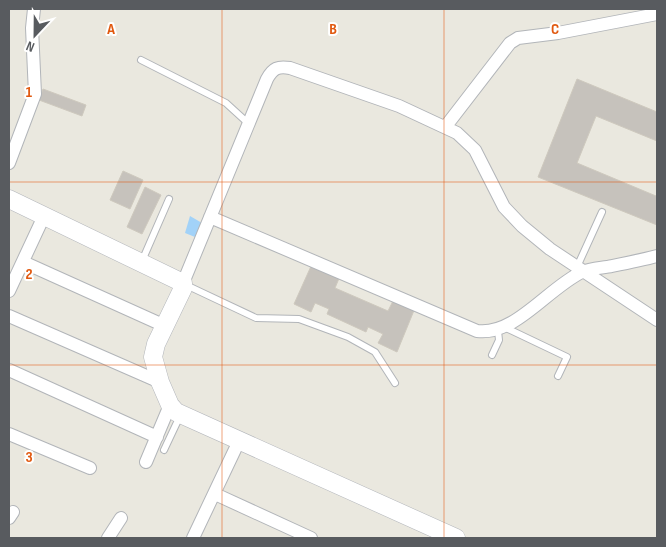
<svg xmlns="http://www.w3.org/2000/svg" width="666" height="547" font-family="'Sofia Sans Condensed',sans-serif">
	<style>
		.water { fill: #a2d2f8 }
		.building { fill: #c6c2bc; stroke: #cec9be }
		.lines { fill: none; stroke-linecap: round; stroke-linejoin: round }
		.lane-casing { stroke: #b2b5b9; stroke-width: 8 }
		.street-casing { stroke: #b2b5b9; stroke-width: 14 }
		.secondary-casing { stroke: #b3b6bb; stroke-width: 19 }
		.lane { stroke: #fff; stroke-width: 6 }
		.street { stroke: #fff; stroke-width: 12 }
		.secondary { stroke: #fff; stroke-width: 18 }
		.grid { fill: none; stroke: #e15910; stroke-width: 1; stroke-opacity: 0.55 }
		.grid-label { font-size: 16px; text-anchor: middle; font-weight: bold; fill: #e15910; stroke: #fff; stroke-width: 4; stroke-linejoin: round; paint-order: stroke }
	</style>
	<rect width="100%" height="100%" fill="#eae8df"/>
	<!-- water -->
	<path class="water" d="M190,216l12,7 -7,14 -10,-4z"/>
	<!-- building -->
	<path class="building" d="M577,79l80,33v29l-61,-25 -19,47 79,33 1,-2v31l-119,-48z
		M43,89l43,16 -4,11 -43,-16z
		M123,171l20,9 -13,29 -20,-9z
		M145,187l16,8 -19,39 -15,-7z
		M312,264l28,12 -5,12 53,23 6,-12 21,9 -18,44 -19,-9 5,-9 -15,-7 -2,5 -39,-18 2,-5 -14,-6 -4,9 -17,-8z"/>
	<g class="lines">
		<defs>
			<path id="lane" d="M141,60l85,43 23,21
				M142,261l27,-62
				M577,267l25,-55
				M186,285l70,33 43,1 49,18 27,15 20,31
				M504,327l63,30 -9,19
				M492,355l7,-15 -1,-9
				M164,450l16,-34"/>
			<path id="street" d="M446,126l64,-83 8,-5 40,-5 99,-19
				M9,163l26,-69 -3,-66 2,-19
				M210,217l267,114c38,5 71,-43 105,-59 9,-4 21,-4 30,-6 15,-3 30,-6 45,-10
				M23,262l142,64
				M183,283l84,-204c6,-11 11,-13 23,-11l109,38 58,27 18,17 29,57 18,19 28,23 107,71
				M9,291l35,-75
				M9,316l151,66
				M9,370l148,67
				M9,434l81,34
				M146,462l24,-57
				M215,494l96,44
				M9,518l4,-6
				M108,538l13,-20
				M193,538l46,-97"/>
			<path id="secondary" d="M9,199l174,84v5l-27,56 -3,13 7,25 10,23 6,7 280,126"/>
		</defs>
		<!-- lane casing -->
		<use href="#lane" class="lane-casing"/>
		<!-- street casing -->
		<use href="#street" class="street-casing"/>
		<!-- secondary casing -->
		<use href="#secondary" class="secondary-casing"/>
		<!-- lane -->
		<use href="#lane" class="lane"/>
		<!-- street -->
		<use href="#street" class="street"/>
		<!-- secondary -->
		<use href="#secondary" class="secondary"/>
	</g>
	<!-- grid -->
	<path class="grid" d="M222,9v529M444,9v529M9,182h648M9,365h648"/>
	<g class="grid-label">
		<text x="111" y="34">A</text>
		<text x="333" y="34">B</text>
		<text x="555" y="34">C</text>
		<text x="29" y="97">1</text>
		<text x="29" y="279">2</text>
		<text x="29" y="462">3</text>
	</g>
	<!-- border -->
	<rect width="666" height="547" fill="none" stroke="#585b5f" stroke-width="20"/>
	<!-- north arrow -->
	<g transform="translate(35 35) rotate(202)" stroke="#ffffff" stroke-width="4" paint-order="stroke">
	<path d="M0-4L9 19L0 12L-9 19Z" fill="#585b5f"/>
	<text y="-8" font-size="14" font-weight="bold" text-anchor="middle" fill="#585b5f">N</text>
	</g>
</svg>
